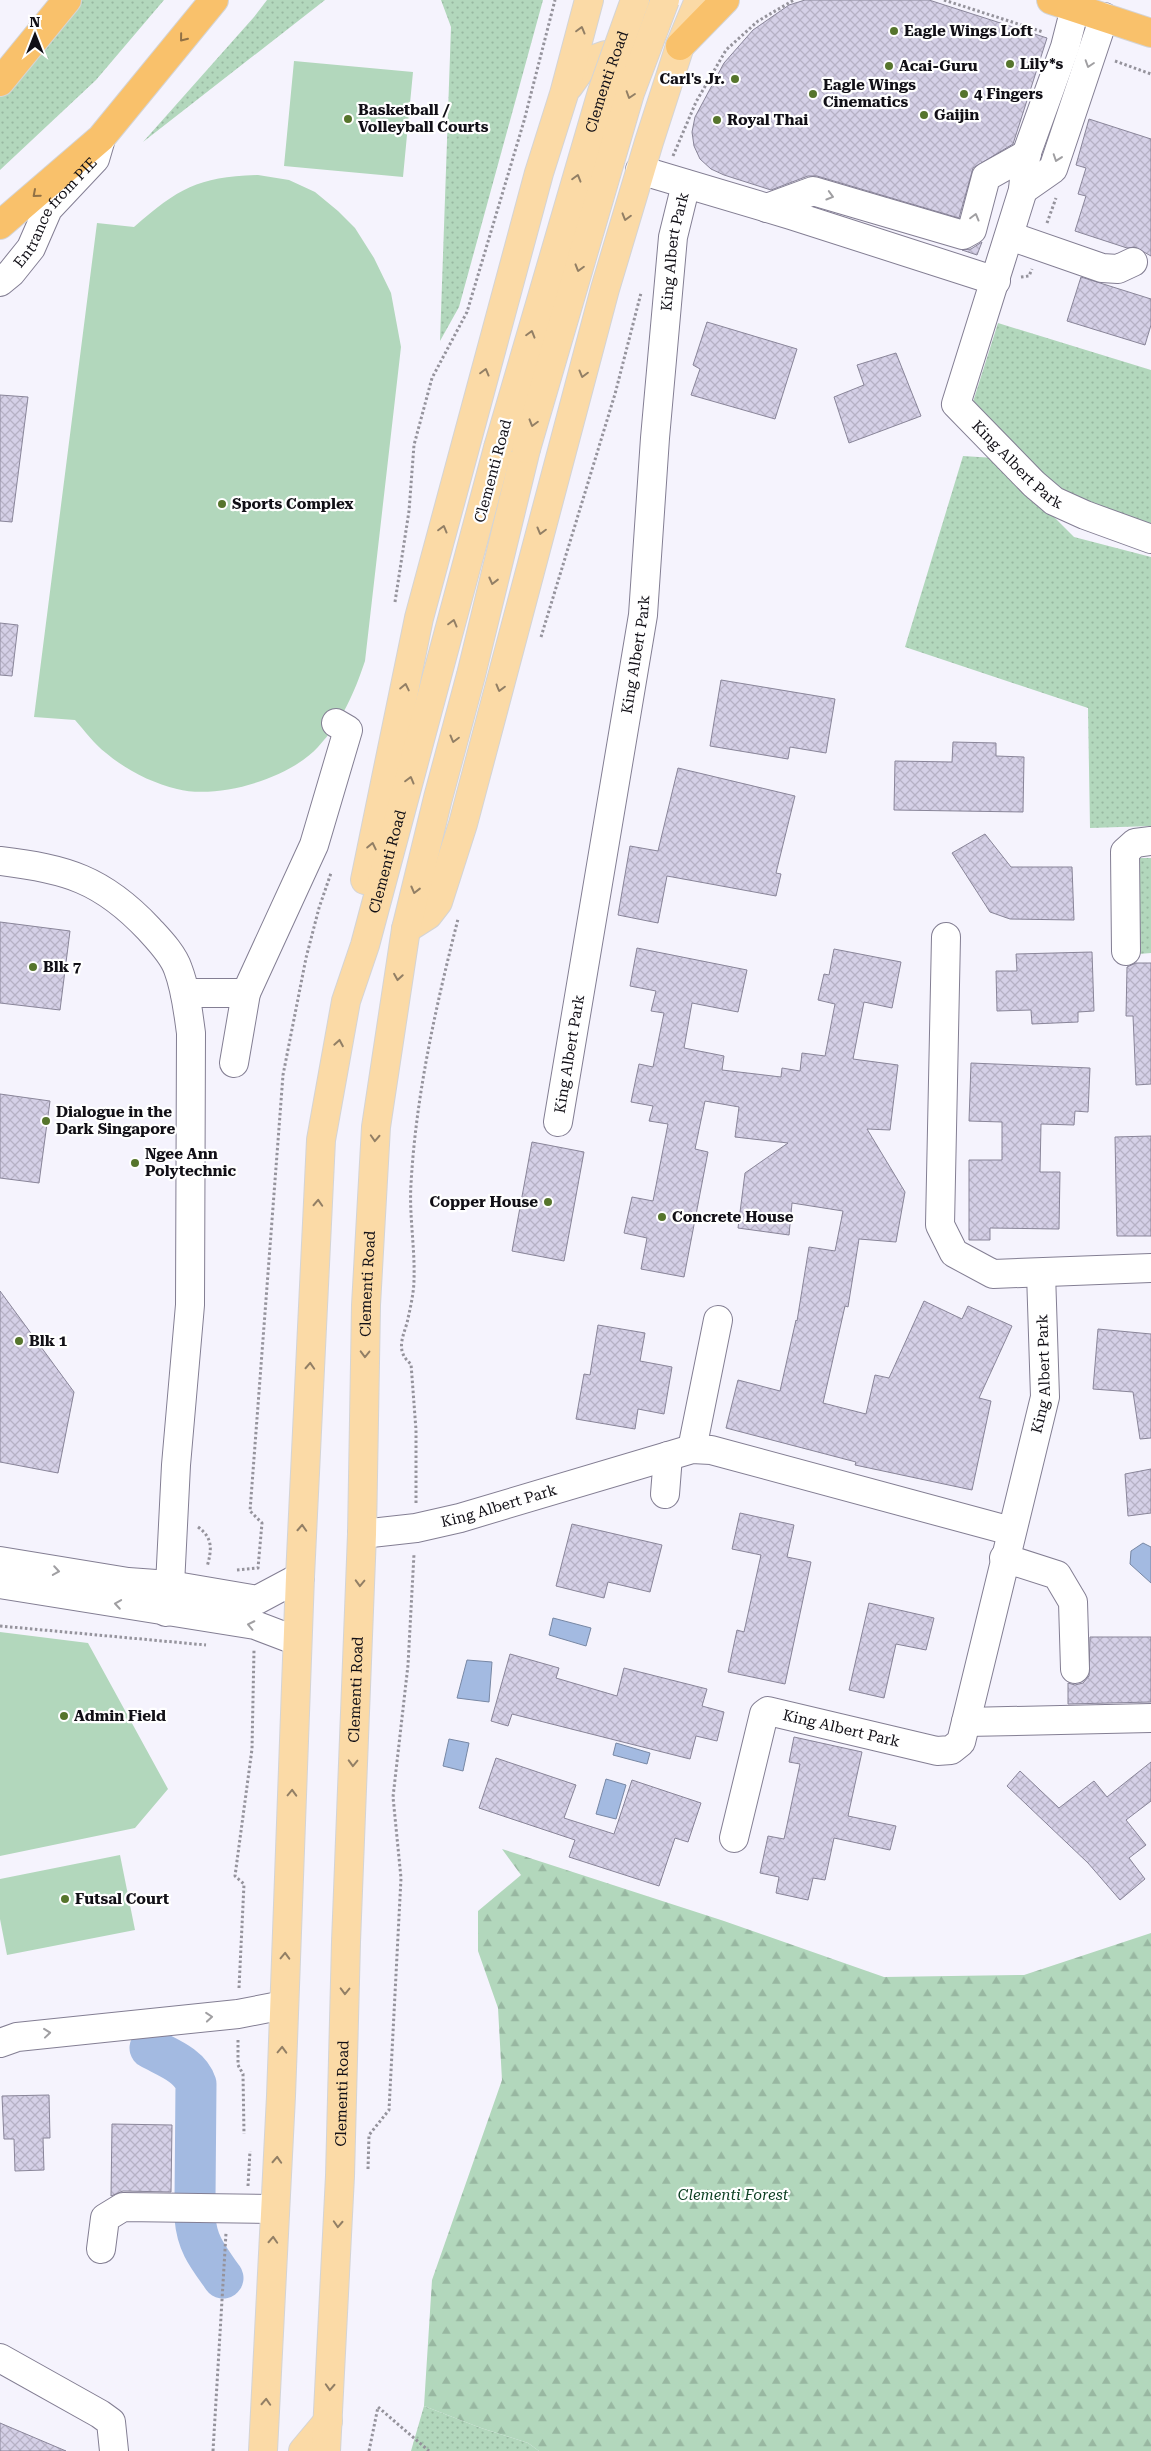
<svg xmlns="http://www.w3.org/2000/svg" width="1151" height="2451" font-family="'Roboto Serif',serif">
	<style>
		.grass { fill: url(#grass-dots) }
		.forest { fill: url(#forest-firs) }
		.park { fill: #b2d7bc }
		.water { fill: #a3bae1; stroke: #7787a4 }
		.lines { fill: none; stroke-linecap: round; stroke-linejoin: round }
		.river { stroke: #a3bae1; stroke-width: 41 }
		.building { fill: url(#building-cross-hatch); stroke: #898599 }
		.minor-casing { stroke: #837e93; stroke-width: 30 }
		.major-casing { stroke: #d4d4d5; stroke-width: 30 }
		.highway-casing { stroke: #d4d4d5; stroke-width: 30 }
		.path { stroke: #95939c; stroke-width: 3; stroke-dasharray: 2.5 2.5; stroke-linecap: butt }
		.minor { stroke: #fff; stroke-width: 28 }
		.major { stroke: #fbdaa6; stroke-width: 28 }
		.highway { stroke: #f9c16b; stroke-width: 28 }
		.major-bridge-casing { stroke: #d4d4d5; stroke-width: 30; stroke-linecap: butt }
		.major-bridge { stroke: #fbdaa6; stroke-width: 28 }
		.oneway { stroke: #927f65 }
		.oneway2 { stroke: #917145 }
		.oneway3 { stroke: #a09fa2 }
		.poi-dot { fill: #56752c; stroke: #fff; stroke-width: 2 }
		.labels { text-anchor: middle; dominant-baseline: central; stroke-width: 4.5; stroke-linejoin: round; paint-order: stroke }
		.poi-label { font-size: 15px; font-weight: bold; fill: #110f16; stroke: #fff; text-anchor: start }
		.street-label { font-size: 15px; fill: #110f16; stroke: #fff }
		.park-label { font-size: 15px; font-style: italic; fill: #0a3d20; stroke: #fff }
	</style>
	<defs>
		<pattern id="grass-dots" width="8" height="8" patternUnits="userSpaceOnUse" patternTransform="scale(1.25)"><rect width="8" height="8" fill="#b2d7bc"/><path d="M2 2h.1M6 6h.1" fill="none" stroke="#98b7a1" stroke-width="1.8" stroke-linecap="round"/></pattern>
		<pattern id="forest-firs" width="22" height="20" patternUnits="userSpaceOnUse" patternTransform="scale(1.25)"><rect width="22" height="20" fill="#b2d7bc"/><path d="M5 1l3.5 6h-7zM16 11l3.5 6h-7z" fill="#98b7a1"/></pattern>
		<pattern id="building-cross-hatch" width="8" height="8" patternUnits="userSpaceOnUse" patternTransform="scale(1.25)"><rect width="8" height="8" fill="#d5d0e7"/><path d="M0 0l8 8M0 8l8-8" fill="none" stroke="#b6b1c5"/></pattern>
	</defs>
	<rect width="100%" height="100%" fill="#f5f3fd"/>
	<!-- grass -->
	<path class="grass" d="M74,0h90l-68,80 -96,90v-91z
		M267,0h58l-182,142 111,-125z
		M441,0h102l-84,307 -19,34 11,-314z
		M998,323l153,47v157l-91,-33 -88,-89z
		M963,456l32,2 79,79 77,20v269l-61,2 -2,-120 -183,-61z
		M1137,858h14v95l-12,1z
		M424,2406l57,22 47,15 11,8h-128z"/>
	<!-- forest -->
	<path class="forest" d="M502,1849l222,72 160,56 140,-2 127,-42v518h-612l-11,-8 -47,-15 -57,-22 8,-126 70,-200 -4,-72 -20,-57v-40l43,-36z"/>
	<!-- park -->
	<path class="park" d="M294,61l119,11 -10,105 -119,-11z
		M258,175l31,5 26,12 23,19 17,17 19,30 17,35 10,54 -36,314c-11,33 -23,60 -47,86 -28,31 -100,53 -141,42 -25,-6 -51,-19 -71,-36 -12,-9 -21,-22 -31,-33l-41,-3 63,-494 37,4c45,-39 64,-50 124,-52z
		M0,1632l88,11 80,146 -33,39 -135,28z
		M120,1855l15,75 -128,25 -7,-36v-40z"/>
	<!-- water -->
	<path class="water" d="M1143,1543l8,4v36l-21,-19 1,-13z
		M553,1618l38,10 -5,18 -37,-11z
		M467,1660l25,2 -3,40 -32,-4z
		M449,1739l20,4 -6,28 -20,-5z
		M616,1743l34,10 -3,11 -34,-9z
		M606,1779l20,6 -10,34 -20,-5z"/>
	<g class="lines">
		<!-- river -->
		<path class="river" d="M150,2048c16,9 40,17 46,36l-1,114
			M195,2218c2,26 13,39 28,60"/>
	</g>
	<!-- building -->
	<path class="building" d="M805,0h124l118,38 -34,106 -40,24 -14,50 -142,-42h-9l-37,14 -47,-15 -13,-6 -11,-10 -6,-13 -2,-14 3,-15 29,-54 29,-33 36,-25z
		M1089,119l62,20v117l-16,-9 -8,1 -52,-17 11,-35 -8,-2 8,-26 -10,-3z
		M982,242l-5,13 -15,-5 9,-1z
		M1081,277l70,22v26l-6,20 -78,-24z
		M707,322l90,27 -22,70 -84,-24 9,-26 -7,-4z
		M896,353l25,63 -72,27 -15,-46 30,-12 -7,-20z
		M0,395l28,2 -16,125 -12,-1z
		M0,623l18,2 -6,51 -12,-1z
		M721,680l114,19 -9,54 -36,-6 -2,12 -78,-13z
		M953,742l43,1v13l28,1 -1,55 -129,-2 1,-49 57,1z
		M678,768l117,28 -19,77 5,1 -5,22 -109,-20 -9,47 -40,-8 12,-69 28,5z
		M985,834l26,33h61l2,53 -64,-1 -20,-7 -38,-59z
		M0,922l70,9 -10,79 -60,-7z
		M637,948l110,22 -9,42 -46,-9 -8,45 40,8 -2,14 59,7 1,-9 18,3 2,-18 23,3 10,-52 -17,-4 6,-26 5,1 5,-26 67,13 -9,46 -28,-6 -11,57 45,6 -8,65 -23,-1 38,63 -9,50 -37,-3 -11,68 -3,-1 -22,97 43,11 9,-39 14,3 35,-77 38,18 6,-13 44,20 -33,72 12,3 -19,89 -117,-25 1,-3 -130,-34 12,-48 42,11 16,-71 1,1 12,-74 26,4 8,-40 -51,-8 -3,32 -51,-7 7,-55 43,-30 -53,-6 4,-30 -34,-6 -10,48 13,3 -24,125 -43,-8 6,-31 -23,-5 8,-36 21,4 15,-77 -19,-3 4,-15 -22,-4 8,-38 14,3 11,-54 -13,-2 5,-20 -26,-5z
		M1092,952l2,59 -16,1v10l-46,2 -1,-14 -34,1 -1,-40h21l-1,-17z
		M1136,963h15v121l-15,1 -3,-69h-7l1,-49z
		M971,1063l119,5 -2,44 -13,-1 -1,14 -33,-1 -1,48h20l-1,57 -69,-1v12h-21v-80h33v-38l-33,-1z
		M0,1094l50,7 -11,82 -39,-5z
		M1151,1136v100h-34l-2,-99z
		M532,1142l52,10 -20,109 -52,-10z
		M0,1291l74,101 -16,81 -58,-11z
		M598,1325l47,8 -5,28 32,6 -8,47 -26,-5 -3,20 -59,-10 8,-45 6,1z
		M1098,1329l53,5v104l-11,1 -7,-47 -40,-3z
		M1151,1469v44l-23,3 -3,-42z
		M740,1513l54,12 -7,32 24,5 -26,122 -57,-12 9,-42 7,2 17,-77 -29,-6z
		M572,1524l90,21 -12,47 -42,-10 -4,16 -48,-12z
		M869,1603l65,15 -8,32 -30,-6 -12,54 -35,-8z
		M1090,1637h61v65l-83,2v-21l7,2 8,-2 6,-7z
		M510,1654l49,14 -3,10 61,18 7,-28 83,21 -5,17 22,6 -7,29 -21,-5 -6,23 -178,-45 -4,12 -17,-5z
		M794,1737l68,15 -14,64 48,10 -6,24 -56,-12 -9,42 -12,-2 -5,22 -32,-7 3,-16 -19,-4 8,-37 16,3 16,-75 -11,-2z
		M496,1758l80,27 -12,33 50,16 18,-54 69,23 -13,39 -13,-4 -16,48 -90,-29 6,-17 -96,-32z
		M1151,1762v39l-25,19 20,25 -17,13 16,21 -25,21 -32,-37 -81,-77 13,-15 39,37 35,-27 13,16z
		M49,2095l1,43h-7l1,32 -29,1 -1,-32h-10l-2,-43z
		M112,2124l60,1 -1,67 -48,-1 -12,5z
		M0,2423l66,28h-66z"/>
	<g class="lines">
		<defs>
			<g id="minor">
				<path id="s1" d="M1075,8l-10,39 -39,108 -3,35 -67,214 78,80 20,17 31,14 66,24"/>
				<path d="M640,170l151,45 205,66"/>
				<path d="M1023,190l30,-21 51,-152"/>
				<path d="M767,208l46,-17 150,44 9,-5 14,-53 41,-23"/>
				<path d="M1010,236l92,32 16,1 15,-7"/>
				<path id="s2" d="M0,282l11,-9 20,-25 17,-39 47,-50 5,-17"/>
				<path d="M0,861c66,8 102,18 149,68 10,11 24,25 29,40 8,21 10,43 13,64l-1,272 -14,160 -6,120 -4,27"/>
				<path d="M946,937l-6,288 14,28 39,21 158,-6"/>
				<path d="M1126,951l-1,-99 10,-9 16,-2"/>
				<path d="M185,993h61"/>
				<path d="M234,1063l12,-70 68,-148 34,-115 -12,-7"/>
				<path id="s3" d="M558,1122l85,-507 12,-177 18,-201 13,-53"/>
				<path d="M692,1449l26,-129"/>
				<path d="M665,1494l3,-38"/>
				<path id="s4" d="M362,1534l54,-6 44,-10 232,-69 19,1 300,81"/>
				<path d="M1004,1558l53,17 16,27 2,67"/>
				<path d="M0,1561l128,21 42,3 87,15 43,-23"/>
				<path d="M0,1584l255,41 42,16"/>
				<path d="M966,1722l185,-4"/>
				<path id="s5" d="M734,1838l30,-124 4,-3 169,40 14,-1 10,-8 84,-345 -4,-124"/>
				<path d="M0,2043l17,-6 221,-23 46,-9"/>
				<path d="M101,2249l4,-31 18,-11 152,2"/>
				<path d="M0,2358l100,56 11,8 3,29"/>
			</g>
			<g id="major">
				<path d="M569,86l17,-24 20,-7 29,11"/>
				<path d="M365,880l54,-262 120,-445 25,-79 25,-94"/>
				<path d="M406,929l22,-14 10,-13 25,-78 142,-535 44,-147 31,-96 19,-46"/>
				<path id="s6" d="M263,2451l18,-355 19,-519 21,-437 25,-139 19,-56 133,-497"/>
				<path d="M303,2451l25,-30"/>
				<path id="s7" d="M326,2451l14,-275 6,-234 16,-408 4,-229 10,-178 30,-198 32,-131 33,-123 55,-226"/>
			</g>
			<path id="highway" d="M1051,0l100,33
				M680,46l45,-46
				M0,82l67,-82
				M0,225l101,-87 113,-138"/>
		</defs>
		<!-- minor casing -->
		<use href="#minor" class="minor-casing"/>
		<!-- major casing -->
		<use href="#major" class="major-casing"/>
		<!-- highway casing -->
		<use href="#highway" class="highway-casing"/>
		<!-- path -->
		<path class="path" d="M944,0l99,32
			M1115,61l36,13
			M673,156l23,-54 30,-52 32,-29 36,-21
			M1047,223l9,-25
			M1021,277l8,-1 3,-7
			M395,602l14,-91 5,-66 18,-67 35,-66 57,-191 31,-121
			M541,637l74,-243 26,-101
			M416,1503v-73l-5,-66c-15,-12 -9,-25 -4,-41 3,-14 7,-30 7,-44 1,-32 -5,-64 -3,-95 5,-90 25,-178 47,-265
			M198,1527c15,11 14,22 9,40
			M237,1570l21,-2 4,-45 -12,-12 33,-436 23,-117 13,-50 12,-35
			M0,1626l206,19
			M239,1988l5,-104 -9,-8 17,-127 2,-99
			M238,2040v25l5,9 1,60
			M368,2169l1,-34 20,-25 12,-232 -8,-81 15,-132 6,-111
			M248,2186l2,-35
			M213,2451l13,-218
			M369,2451l9,-44 51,44"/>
		<!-- minor -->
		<use href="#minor" class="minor"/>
		<!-- major -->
		<use href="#major" class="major"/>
		<!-- highway -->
		<use href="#highway" class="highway"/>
		<defs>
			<g id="major-bridge">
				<path id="s8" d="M498,448l104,-356 33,-92"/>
				<path d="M526,449l104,-356 35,-93"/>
			</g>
		</defs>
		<!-- major-bridge casing -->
		<use href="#major-bridge" class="major-bridge-casing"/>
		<!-- major-bridge -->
		<use href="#major-bridge" class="major-bridge"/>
	</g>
	<!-- one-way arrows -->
	<defs><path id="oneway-chevron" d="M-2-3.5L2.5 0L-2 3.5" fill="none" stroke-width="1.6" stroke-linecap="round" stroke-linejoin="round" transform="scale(1.25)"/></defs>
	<g class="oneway">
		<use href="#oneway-chevron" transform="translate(581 30) rotate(-75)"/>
		<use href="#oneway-chevron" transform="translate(630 95) rotate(108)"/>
		<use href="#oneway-chevron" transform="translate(577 178) rotate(-74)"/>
		<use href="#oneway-chevron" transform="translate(626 217) rotate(106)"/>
		<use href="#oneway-chevron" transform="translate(579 268) rotate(106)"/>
		<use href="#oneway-chevron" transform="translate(531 334) rotate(-74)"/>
		<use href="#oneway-chevron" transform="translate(485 372) rotate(-75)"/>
		<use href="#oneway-chevron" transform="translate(583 374) rotate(105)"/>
		<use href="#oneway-chevron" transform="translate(533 423) rotate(106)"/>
		<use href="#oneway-chevron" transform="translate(443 529) rotate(-75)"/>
		<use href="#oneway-chevron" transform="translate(541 531) rotate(105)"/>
		<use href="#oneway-chevron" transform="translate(493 581) rotate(104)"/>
		<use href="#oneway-chevron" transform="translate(453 623) rotate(-75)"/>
		<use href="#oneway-chevron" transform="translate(405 687) rotate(-78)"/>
		<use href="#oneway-chevron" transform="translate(500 688) rotate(105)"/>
		<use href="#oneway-chevron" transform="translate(454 739) rotate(105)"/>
		<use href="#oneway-chevron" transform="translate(410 780) rotate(-75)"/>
		<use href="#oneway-chevron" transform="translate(372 846) rotate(-78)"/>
		<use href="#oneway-chevron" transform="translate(415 890) rotate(104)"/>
		<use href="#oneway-chevron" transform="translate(398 977) rotate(99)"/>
		<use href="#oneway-chevron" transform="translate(339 1043) rotate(-80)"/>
		<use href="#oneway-chevron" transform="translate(375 1138) rotate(93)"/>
		<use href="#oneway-chevron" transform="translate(318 1203) rotate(-87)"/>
		<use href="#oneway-chevron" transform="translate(365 1354) rotate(91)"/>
		<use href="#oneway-chevron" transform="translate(310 1366) rotate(-87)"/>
		<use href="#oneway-chevron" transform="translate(302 1528) rotate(-87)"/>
		<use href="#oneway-chevron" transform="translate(360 1583) rotate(92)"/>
		<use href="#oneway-chevron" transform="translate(353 1763) rotate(92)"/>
		<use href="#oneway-chevron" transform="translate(292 1793) rotate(-88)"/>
		<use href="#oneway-chevron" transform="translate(285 1956) rotate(-88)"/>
		<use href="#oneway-chevron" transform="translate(345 1991) rotate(91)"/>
		<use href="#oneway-chevron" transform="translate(282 2050) rotate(-88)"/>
		<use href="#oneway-chevron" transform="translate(277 2160) rotate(-87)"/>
		<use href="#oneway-chevron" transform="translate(338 2224) rotate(93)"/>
		<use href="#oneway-chevron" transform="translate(273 2240) rotate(-87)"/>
		<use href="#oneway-chevron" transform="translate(330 2387) rotate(93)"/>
		<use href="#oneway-chevron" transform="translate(266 2402) rotate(-87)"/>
	</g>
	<g class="oneway2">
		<use href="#oneway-chevron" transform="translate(183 38) rotate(129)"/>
		<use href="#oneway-chevron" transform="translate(36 194) rotate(139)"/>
	</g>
	<g class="oneway3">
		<use href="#oneway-chevron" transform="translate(1089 64) rotate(108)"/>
		<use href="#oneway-chevron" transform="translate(1057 158) rotate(109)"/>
		<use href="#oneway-chevron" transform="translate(830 196) rotate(16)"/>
		<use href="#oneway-chevron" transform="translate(975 217) rotate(-75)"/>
		<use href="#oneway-chevron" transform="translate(56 1571) rotate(9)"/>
		<use href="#oneway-chevron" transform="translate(118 1604) rotate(-171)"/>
		<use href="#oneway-chevron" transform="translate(251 1625) rotate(-168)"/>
		<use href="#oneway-chevron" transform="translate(209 2017) rotate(-5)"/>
		<use href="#oneway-chevron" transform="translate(47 2033) rotate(-6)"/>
	</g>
	<!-- markers -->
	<g class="poi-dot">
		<circle cx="894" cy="31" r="5"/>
		<circle cx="1010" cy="64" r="5"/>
		<circle cx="889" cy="66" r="5"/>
		<circle cx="735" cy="79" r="5"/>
		<circle cx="813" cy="94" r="5"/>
		<circle cx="964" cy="94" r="5"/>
		<circle cx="924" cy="115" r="5"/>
		<circle cx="348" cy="119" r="5"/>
		<circle cx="717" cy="120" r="5"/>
		<circle cx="222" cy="504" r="5"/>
		<circle cx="33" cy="967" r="5"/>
		<circle cx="46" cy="1121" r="5"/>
		<circle cx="135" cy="1163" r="5"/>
		<circle cx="548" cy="1202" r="5"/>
		<circle cx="662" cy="1217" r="5"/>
		<circle cx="19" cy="1341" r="5"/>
		<circle cx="64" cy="1716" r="5"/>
		<circle cx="65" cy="1899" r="5"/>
	</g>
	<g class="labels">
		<!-- poi labels -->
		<g class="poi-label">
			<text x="904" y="31">Eagle Wings Loft</text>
			<text x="1020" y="64">Lily*s</text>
			<text x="899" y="66">Acai-Guru</text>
			<text x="725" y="79" text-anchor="end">Carl's Jr.</text>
			<text x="823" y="85">Eagle Wings<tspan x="823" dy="17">Cinematics</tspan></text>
			<text x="974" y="94">4 Fingers</text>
			<text x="358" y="110">Basketball /<tspan x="358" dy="17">Volleyball Courts</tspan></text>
			<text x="934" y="115">Gaijin</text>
			<text x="727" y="120">Royal Thai</text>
			<text x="232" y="504">Sports Complex</text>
			<text x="43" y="967">Blk 7</text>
			<text x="56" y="1112">Dialogue in the<tspan x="56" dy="17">Dark Singapore</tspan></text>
			<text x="145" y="1154">Ngee Ann<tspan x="145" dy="17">Polytechnic</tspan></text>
			<text x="538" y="1202" text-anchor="end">Copper House</text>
			<text x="672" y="1217">Concrete House</text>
			<text x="29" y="1341">Blk 1</text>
			<text x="74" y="1716">Admin Field</text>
			<text x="75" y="1899">Futsal Court</text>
		</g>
		<!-- street labels -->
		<g class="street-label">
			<text stroke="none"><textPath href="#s8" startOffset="382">Clementi Road</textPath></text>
			<text stroke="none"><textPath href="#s2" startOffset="90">Entrance from PIE</textPath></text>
			<text stroke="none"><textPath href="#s3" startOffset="879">King Albert Park</textPath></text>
			<text stroke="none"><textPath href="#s1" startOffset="501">King Albert Park</textPath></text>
			<text transform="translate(493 471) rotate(-75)">Clementi Road</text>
			<text stroke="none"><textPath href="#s3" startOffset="474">King Albert Park</textPath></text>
			<text stroke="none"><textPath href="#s6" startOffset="1599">Clementi Road</textPath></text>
			<text stroke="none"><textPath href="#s3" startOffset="69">King Albert Park</textPath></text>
			<text stroke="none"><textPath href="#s7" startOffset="1168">Clementi Road</textPath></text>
			<text stroke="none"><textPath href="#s5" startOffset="711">King Albert Park</textPath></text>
			<text stroke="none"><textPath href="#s4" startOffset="140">King Albert Park</textPath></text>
			<text stroke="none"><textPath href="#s7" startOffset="762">Clementi Road</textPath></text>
			<text stroke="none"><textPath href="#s5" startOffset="208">King Albert Park</textPath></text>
			<text stroke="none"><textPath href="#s7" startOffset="358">Clementi Road</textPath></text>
		</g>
		<!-- park labels -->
		<g class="park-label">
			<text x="733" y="2195">Clementi Forest</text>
		</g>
	</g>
	<!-- north arrow -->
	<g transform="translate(35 35)" stroke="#ffffff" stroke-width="4" paint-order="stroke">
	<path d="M0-4L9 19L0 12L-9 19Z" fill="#110f16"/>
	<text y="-8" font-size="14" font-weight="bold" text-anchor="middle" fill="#110f16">N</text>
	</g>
</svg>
